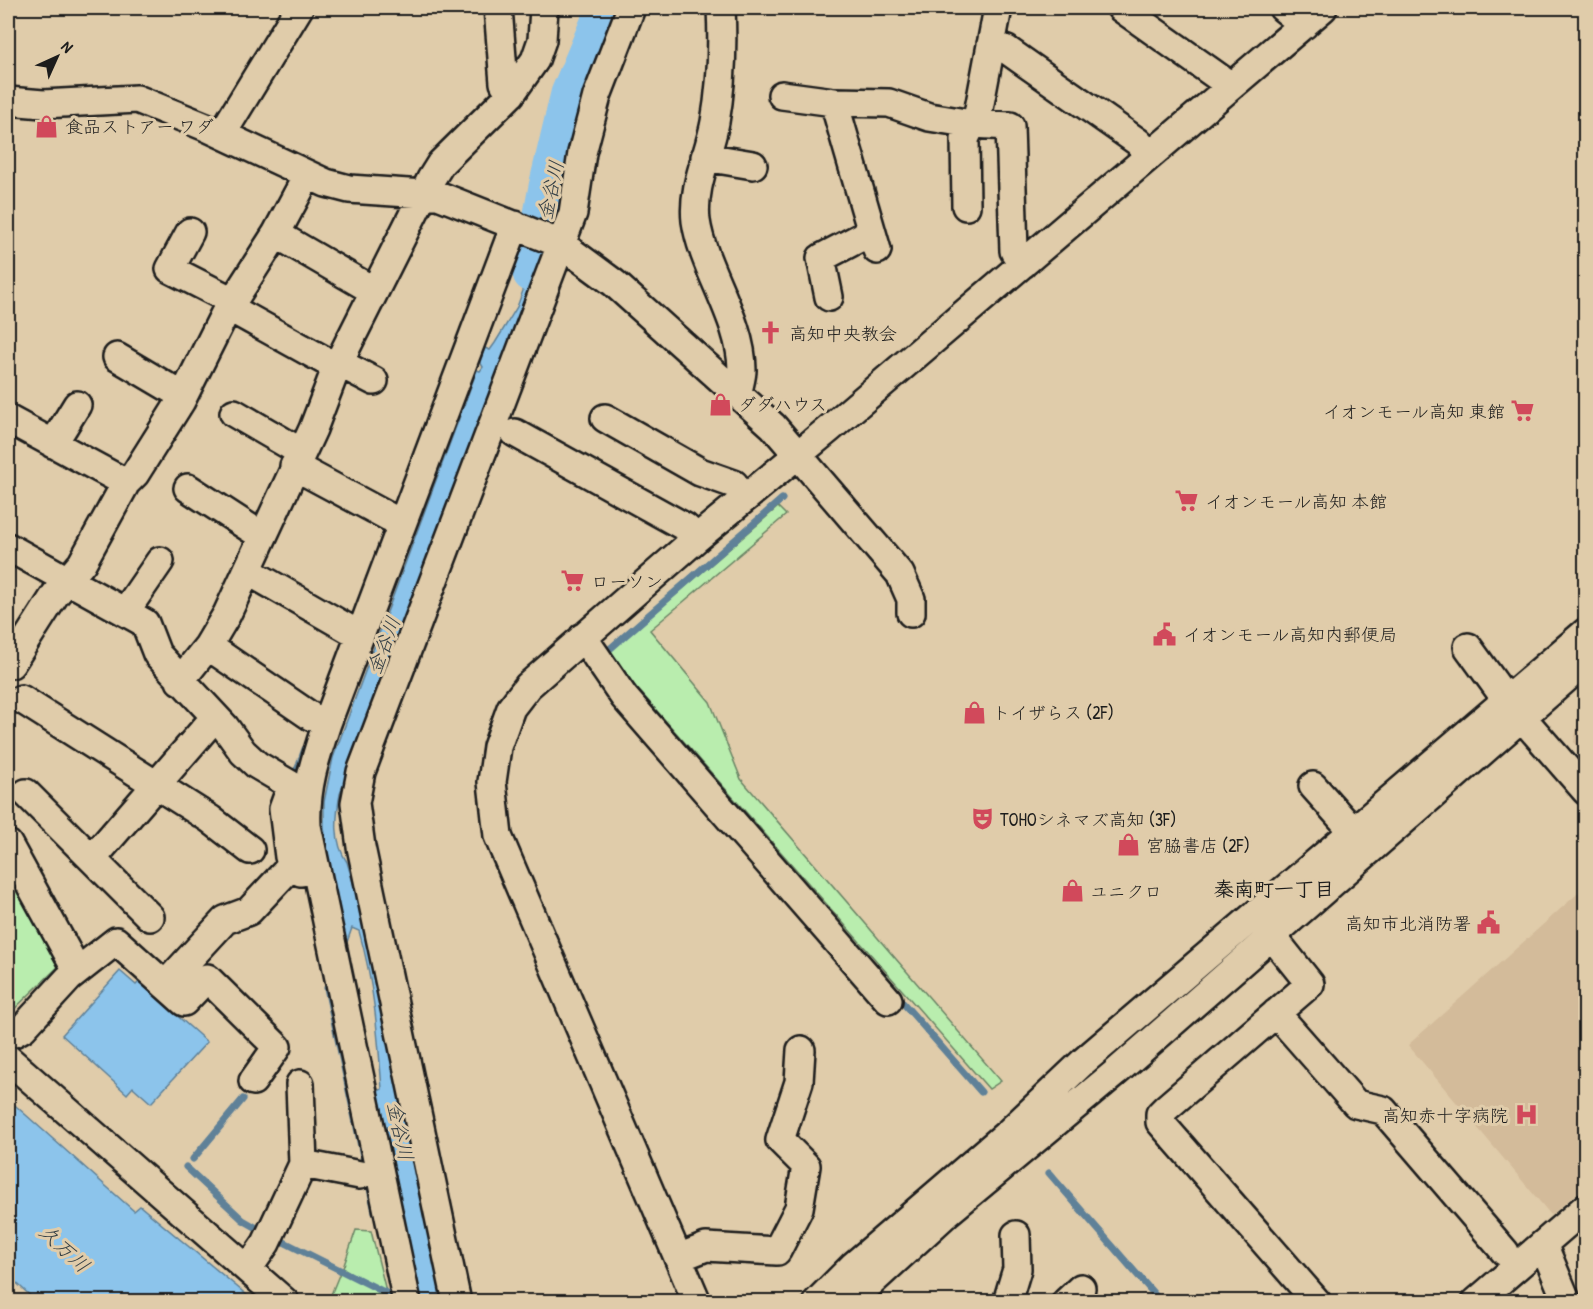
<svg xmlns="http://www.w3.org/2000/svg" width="1593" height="1309" font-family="'Patrick Hand','Klee One',sans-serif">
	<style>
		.built { fill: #d3bb9a }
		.green { fill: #b9edae; stroke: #6a8465; stroke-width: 1.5 }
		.water { fill: #8cc4eb; stroke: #5f8198; stroke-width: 1.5 }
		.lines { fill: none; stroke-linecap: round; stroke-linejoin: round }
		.stream { stroke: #5f8198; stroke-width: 7 }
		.river { stroke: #8cc4eb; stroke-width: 39 }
		.minor-casing { stroke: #1c1c1c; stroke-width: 32 }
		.minor { stroke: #e0ccaa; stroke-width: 27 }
		.labels { text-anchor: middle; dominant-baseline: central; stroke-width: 6; stroke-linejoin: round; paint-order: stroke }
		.poi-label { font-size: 18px; fill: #1c1c1c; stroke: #e0ccaa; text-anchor: start }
		.water-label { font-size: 20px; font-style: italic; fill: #323e45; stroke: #e0ccaa }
		.neighbourhood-label { font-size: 20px; font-weight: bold; fill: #1c1c1c; stroke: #e0ccaa }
	</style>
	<rect width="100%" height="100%" fill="#e0ccaa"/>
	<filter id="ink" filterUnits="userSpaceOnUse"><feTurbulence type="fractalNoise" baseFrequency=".0167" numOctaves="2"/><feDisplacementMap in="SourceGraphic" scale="12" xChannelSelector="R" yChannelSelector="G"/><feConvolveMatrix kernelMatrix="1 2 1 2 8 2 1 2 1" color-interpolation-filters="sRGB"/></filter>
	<g filter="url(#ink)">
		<!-- built -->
		<path class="built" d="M1585,699v55l-11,-12 8,-40z
			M1585,887v299l-34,29 -143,-170z"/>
		<!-- green -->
		<path class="green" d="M778,507l8,8 -136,115 60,72 31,77 260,302 -12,8 -382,-435z
			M8,862l55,100 -53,51 -2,-3z
			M356,1230l15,1 16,64 -44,-27z
			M341,1270l52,31 -65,1z"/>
		<!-- water -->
		<path class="water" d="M528,240l15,6 -13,44 -190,504c-4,22 -7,48 7,68l22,75 79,364h-28l-42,-210 4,-2c-4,-53 -8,-107 -23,-158l-7,-3 -5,14 -3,-1 -16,-77 -4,-38v-24l9,-44 144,-388 3,1 3,-4 -3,-5 5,-14 5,2 5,-7 22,-36 13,-35z
			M120,971l16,14 3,-3 68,60 -56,61 -18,-16 -6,7 -65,-59z
			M8,1099l126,112 6,-5 114,95h-218l-28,-26z"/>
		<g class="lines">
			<!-- stream -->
			<path class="stream" d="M604,654l178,-155
				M289,778l9,-10 7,-19
				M327,988l48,224
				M896,995l85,97
				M193,1159l50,-60
				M186,1167l57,53 21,12
				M1049,1173l112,129
				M274,1237l122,61v-2
				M1459,1302l11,-10"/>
			<!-- river -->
			<path class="river" d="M532,273l16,-86 22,-93 36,-86"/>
			<defs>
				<path id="minor" d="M498,8l6,75 7,11
					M721,8c2,39 1,75 -6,114 -6,33 -23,64 -19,99 7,48 46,99 46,149 0,7 -3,15 -4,22
					M998,8l-20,106 -6,10 38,2 4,125 9,13
					M1121,8l110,78
					M1283,8l21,17
					M991,44l16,6 131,92 12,13
					M782,95l52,7
					M8,101l35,3 94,-5 69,28 120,56 23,6 89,6 123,49 53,39 159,143 127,148 11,25v14
					M222,134l77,-126
					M705,157l48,8
					M190,232l-20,37 53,27 14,16 94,52 16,3 27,14
					M276,234l98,57
					M877,250l-43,-148 55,1 40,14 43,7 -7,15 1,67
					M829,297l-8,-39 50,-26
					M117,357l66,39
					M234,413l67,39
					M605,418l95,54 34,12
					M8,419l118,64
					M515,433l170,94 12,11
					M53,444l24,-39
					M294,466l95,51
					M188,488l74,48
					M8,547l137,76 12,31 68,73 18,25 14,13 34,20 4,33
					M248,571l101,58
					M125,612l35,-51
					M583,637l41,60 264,303
					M208,646l104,71
					M1468,647l37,51 81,93
					M8,664h3l44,-69 27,-32 44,-80 9,-9 46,-73 43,-86 52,-81 31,-58
					M180,681l28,-35 19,-32 86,-185 24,-63 94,-187 10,-16 70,-69 24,-34 7,-20 2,-32
					M21,699l189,120 40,31
					M1313,786l40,45
					M26,793l124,124
					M287,798l-4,11 6,48 12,15
					M8,844l64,117
					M92,859l123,-142
					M1271,935l39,49 -144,124 -6,6v8l157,180
					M165,985l60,-65 24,-9 45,-48
					M1276,1013l80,91 27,6 122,142
					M14,1033l9,-5 46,-50 47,-37 68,61 23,-24 70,69 -24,34
					M8,1059l277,243
					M303,1164l57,11
					M1543,1244l24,58
					M678,1258l28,-11 71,4 22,-43 7,-42 -26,-26 19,-58 2,-32
					M248,1269l18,-26 37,-79 -3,-80
					M407,1302l-100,-476c-2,-37 8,-67 20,-103l188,-498
					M457,1302l-96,-455 -6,-44 6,-31 212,-559 9,-60 15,-57 34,-88
					M697,1302l-199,-466 -6,-54 5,-35 14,-39 17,-22 169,-148 132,-109 494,-421
					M817,1302l36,-36 155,-133 76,-72 502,-429
					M850,1302l97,-89 168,-140 471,-412
					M1007,1302l10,-33 -1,-34
					M1066,1302l15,-14
					M1476,1302l110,-95"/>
			</defs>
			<!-- minor casing -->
			<use href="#minor" class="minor-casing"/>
			<!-- minor -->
			<use href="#minor" class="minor"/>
		</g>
	</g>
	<!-- icons -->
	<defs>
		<symbol id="shop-bare" viewBox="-9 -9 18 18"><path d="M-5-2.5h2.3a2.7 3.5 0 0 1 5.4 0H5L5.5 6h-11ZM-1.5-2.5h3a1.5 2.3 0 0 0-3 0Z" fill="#d1495b" stroke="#e0ccaa" stroke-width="2.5" paint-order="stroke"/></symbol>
		<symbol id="church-bare" viewBox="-9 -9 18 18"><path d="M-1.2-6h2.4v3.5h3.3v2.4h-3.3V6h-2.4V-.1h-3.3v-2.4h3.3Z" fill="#d1495b" stroke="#e0ccaa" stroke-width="2.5" paint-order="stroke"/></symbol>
		<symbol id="supermarket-bare" viewBox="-9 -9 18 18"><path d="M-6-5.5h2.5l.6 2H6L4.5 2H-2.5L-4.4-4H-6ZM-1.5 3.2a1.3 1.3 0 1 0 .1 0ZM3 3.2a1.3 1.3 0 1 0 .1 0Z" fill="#d1495b" stroke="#e0ccaa" stroke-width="2.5" paint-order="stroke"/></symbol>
		<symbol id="civic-bare" viewBox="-9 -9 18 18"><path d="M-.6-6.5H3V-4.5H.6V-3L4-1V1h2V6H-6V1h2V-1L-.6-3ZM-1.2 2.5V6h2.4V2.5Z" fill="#d1495b" stroke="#e0ccaa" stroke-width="2.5" paint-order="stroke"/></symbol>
		<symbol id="theatre-bare" viewBox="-9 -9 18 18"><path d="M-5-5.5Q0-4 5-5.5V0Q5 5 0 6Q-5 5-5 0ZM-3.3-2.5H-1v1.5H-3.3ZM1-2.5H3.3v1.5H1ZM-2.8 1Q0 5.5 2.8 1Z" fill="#d1495b" stroke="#e0ccaa" stroke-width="2.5" paint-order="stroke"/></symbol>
		<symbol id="hospital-bare" viewBox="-9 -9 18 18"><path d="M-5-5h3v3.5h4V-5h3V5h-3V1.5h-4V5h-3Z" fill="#d1495b" stroke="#e0ccaa" stroke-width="2.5" paint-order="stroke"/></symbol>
	</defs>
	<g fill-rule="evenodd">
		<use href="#shop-bare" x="30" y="110" width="33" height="33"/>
		<use href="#church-bare" x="754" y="316" width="33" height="33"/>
		<use href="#shop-bare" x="704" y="388" width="33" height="33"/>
		<use href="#supermarket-bare" x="1506" y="394" width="33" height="33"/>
		<use href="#supermarket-bare" x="1170" y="484" width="33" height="33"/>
		<use href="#supermarket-bare" x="556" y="564" width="33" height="33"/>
		<use href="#civic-bare" x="1148" y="618" width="33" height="33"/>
		<use href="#shop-bare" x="958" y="696" width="33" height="33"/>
		<use href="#theatre-bare" x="966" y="802" width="33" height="33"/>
		<use href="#shop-bare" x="1112" y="828" width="33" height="33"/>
		<use href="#shop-bare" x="1056" y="874" width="33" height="33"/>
		<use href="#civic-bare" x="1472" y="906" width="33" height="33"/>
		<use href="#hospital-bare" x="1510" y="1098" width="33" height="33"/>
	</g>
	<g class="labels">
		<!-- poi labels -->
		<g class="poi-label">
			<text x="65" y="126">食品ストアー ワダ</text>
			<text x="789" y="333">高知中央教会</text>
			<text x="738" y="404">ダダハウス</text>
			<text x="1505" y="411" text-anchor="end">イオンモール高知 東館</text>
			<text x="1205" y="501">イオンモール高知 本館</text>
			<text x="591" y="581">ローソン</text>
			<text x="1183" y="634">イオンモール高知内郵便局</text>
			<text x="992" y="712">トイザらス (2F)</text>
			<text x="1000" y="819">TOHOシネマズ高知 (3F)</text>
			<text x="1146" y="845">宮脇書店 (2F)</text>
			<text x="1090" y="891">ユニクロ</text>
			<text x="1471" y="923" text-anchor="end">高知市北消防署</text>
			<text x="1508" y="1115" text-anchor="end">高知赤十字病院</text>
		</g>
		<!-- water labels -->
		<g class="water-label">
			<text transform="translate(550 190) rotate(-78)">金谷川</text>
			<text transform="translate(383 645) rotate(-69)">金谷川</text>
			<text transform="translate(401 1131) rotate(78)">金谷川</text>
			<text transform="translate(65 1248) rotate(43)">久万川</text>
		</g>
		<!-- neighbourhood labels -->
		<g class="neighbourhood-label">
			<text x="1274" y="888">秦南町一丁目</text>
		</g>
	</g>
	<!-- margin -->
	<rect width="1593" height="1309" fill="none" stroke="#e0ccaa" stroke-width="30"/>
	<rect x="15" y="15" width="1563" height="1279" fill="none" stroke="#1c1c1c" stroke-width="2" filter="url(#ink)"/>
	<!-- north arrow -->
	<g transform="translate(57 57) rotate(45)" stroke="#e0ccaa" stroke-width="4.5" paint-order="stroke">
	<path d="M0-4.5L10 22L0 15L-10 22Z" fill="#1c1c1c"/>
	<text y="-9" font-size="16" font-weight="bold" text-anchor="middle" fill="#1c1c1c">N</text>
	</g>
</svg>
